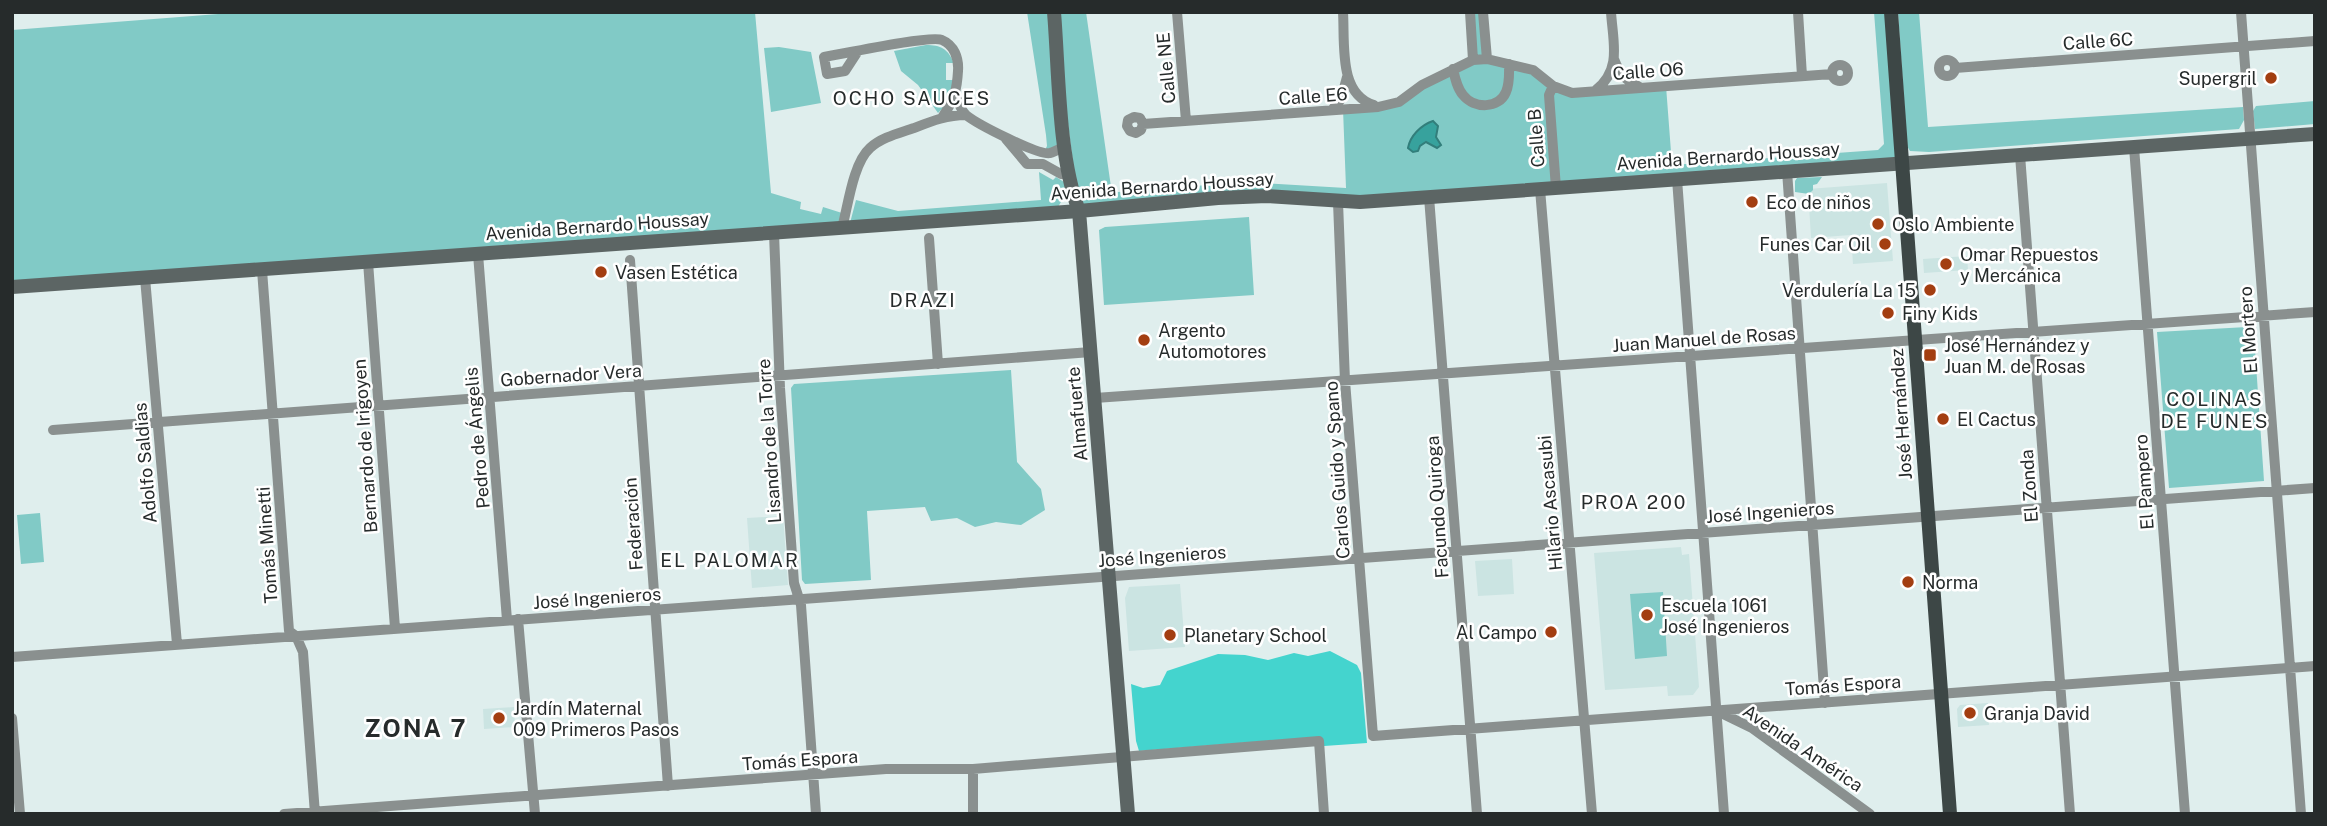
<svg xmlns="http://www.w3.org/2000/svg" width="2327" height="826" font-family="'Public Sans',sans-serif">
	<style>
		.built { fill: #cbe4e2 }
		.green { fill: #81cac6 }
		.forest { fill: #44d4ce }
		.water { fill: #37a29d; stroke: #327e7b; stroke-width: 2 }
		.lines { fill: none; stroke-linecap: round; stroke-linejoin: round }
		.street { stroke: #8a908f; stroke-width: 10 }
		.secondary { stroke: #5c6564; stroke-width: 14 }
		.primary { stroke: #3d4746; stroke-width: 14 }
		.poi-dot { fill: #a33e11; stroke: #fff; stroke-width: 2.5 }
		.labels { text-anchor: middle; dominant-baseline: central; stroke-width: 5; stroke-linejoin: round; paint-order: stroke }
		.street-label { font-size: 18px; fill: #262b2b; stroke: #fff }
		.poi-label { font-size: 18px; fill: #262b2b; stroke: #fff; text-anchor: start }
		.neighbourhood-label { font-size: 19px; letter-spacing: 2px; fill: #262b2b; stroke: #fff }
		.district-label { font-size: 24px; font-weight: bold; letter-spacing: 2px; fill: #262b2b; stroke: #fff }
	</style>
	<rect width="100%" height="100%" fill="#dfeeed"/>
	<!-- built -->
	<path class="built" d="M1887,183l6,78 -40,3 -2,-29 -40,3 -3,-49z
		M1967,256l1,14 -44,3 -1,-14z
		M783,516l5,69 -36,3 -5,-70z
		M1681,547l1,8 7,-1 10,133 -6,8 -25,1 -1,-10 -62,4 -11,-137z
		M1512,559l2,35 -36,2 -3,-35z
		M1180,584l5,63 -56,4 -4,-53 4,-11z
		M1988,703l1,22 -31,2 -1,-18 3,-4z
		M514,707l1,20 -31,2 -1,-20z"/>
	<!-- green -->
	<path class="green" d="M244,12h511l16,181 30,9 -1,7 21,5 2,-7 19,6 -3,11 -827,63v-257z
		M1027,12h22l9,133 -7,5h-6l2,-4 -1,-11z
		M1054,12h32l25,175 7,5 128,-10 100,6 -3,-79 56,-7 74,-42 -3,-48h13l4,47 31,7 54,27 94,-7 6,79 206,-15 6,-6 -10,-132h17l11,151 -542,39 -55,-4 -226,13z
		M1898,12h21l9,115 315,-20 1,13 -5,9 -310,23 -19,-1 -3,-5z
		M926,45c15,0 22,4 28,18h-8v17h7c-2,13 -5,24 -15,33l-20,-28 -17,-14 -7,-20z
		M779,47l32,5 10,51 -50,9 -7,-64z
		M2315,101v23l-60,5 -2,-18 3,-5z
		M1039,172l14,8 3,-3 8,5 4,8 -10,17 -208,16 6,-23 42,11 143,-11z
		M1822,177l-5,7 -4,1v5l-4,4 -14,-2v-11l2,-3z
		M1249,217l5,78 -150,10 -5,-75 6,-3z
		M2247,327l7,8 10,146 -95,7 -12,-156z
		M1011,370l6,92 24,27 4,21 -24,15 -25,-3 -21,5 -18,-9 -26,3 -6,-14 -58,4 4,69 -66,4 -3,-4 -11,-192 3,-4z
		M40,513l4,49 -23,2 -4,-49z
		M1663,592l4,64 -32,3 -5,-65z"/>
	<!-- forest -->
	<path class="forest" d="M1330,651l27,14 4,8 6,70 -43,3 -8,-9 -177,14 -3,-10 -5,-57 12,4 17,-3 7,-14 51,-17 27,1 23,5 26,-7 14,3z"/>
	<!-- water -->
	<path class="water" d="M1433,121l5,5 -2,11 5,8 -4,3 -11,-6 -6,4 -2,5 -5,1 -5,-4c2,-12 13,-23 25,-27z"/>
	<g class="lines">
		<!-- street -->
		<path class="street" d="M1177,12l9,109
			M1343,12c2,32 -5,82 31,93
			M1470,12l3,48
			M1483,12l4,47
			M1798,12l4,64
			M2241,12l60,802
			M858,51l-13,20 -18,3 -3,-17c18,-3 107,-22 118,-17 12,5 17,18 16,31 -1,19 -4,29 -15,45
			M1614,59c5,13 10,21 24,27
			M1939 68a8 8 0 1 1 16 0a8 8 0 1 1-16 0Z
			M1832 73a8 8 0 1 1 16 0a8 8 0 1 1-16 0Z
			M1955,68l360,-27
			M1453,69c2,9 4,19 10,26 11,14 36,14 43,-3 4,-9 3,-19 3,-28
			M1553,86l-4,9 7,93
			M1596,90c26,-21 17,-47 15,-78
			M956,96c2,6 5,14 10,19 11,9 73,41 84,38 5,-1 11,-5 15,-7
			M1332,110l9,-11 6,-22
			M1143,124l-2,6 -5,3 -6,-2 -3,-5 1,-6 6,-3 6,1 3,6 235,-17 21,-5 23,-17 51,-25 14,-1 46,11 20,16 19,7 260,-19
			M1006,139l21,25h16l18,10h8
			M2134,147l51,667
			M2020,155l50,659
			M1787,171l38,532
			M1677,179l47,635
			M1540,189l52,625
			M1429,197l48,617
			M1338,202l7,179 28,355 942,-70
			M842,228c6,-22 11,-65 28,-80 12,-11 30,-15 44,-20 18,-7 33,-13 52,-13
			M774,233l6,155 14,195 7,22 15,209
			M929,238l9,126
			M478,254l29,366
			M630,260l38,526
			M368,262l27,366
			M262,270l27,361 7,5 7,16 12,162
			M145,278l32,366
			M1095,398l1220,-86
			M53,430l1038,-78
			M518,619l17,195
			M12,657l2303,-169
			M1717,711l35,17 118,86
			M12,718l8,96
			M973,769v45
			M284,814l602,-45h87l346,-28 5,73"/>
		<!-- secondary -->
		<path class="secondary" d="M1054,12c5,60 4,144 25,199l49,603
			M12,287l1067,-76 139,-13 49,-2 93,6 955,-68"/>
		<!-- primary -->
		<path class="primary" d="M1891,12l59,802"/>
	</g>
	<!-- markers -->
	<g class="poi-dot">
		<circle cx="2271" cy="78" r="7"/>
		<circle cx="1752" cy="202" r="7"/>
		<circle cx="1878" cy="224" r="7"/>
		<circle cx="1885" cy="244" r="7"/>
		<circle cx="1946" cy="264" r="7"/>
		<circle cx="601" cy="272" r="7"/>
		<circle cx="1930" cy="290" r="7"/>
		<circle cx="1888" cy="313" r="7"/>
		<circle cx="1144" cy="340" r="7"/>
		<rect x="1923" y="348" width="14" height="14" rx="3.5"/>
		<circle cx="1943" cy="419" r="7"/>
		<circle cx="1908" cy="582" r="7"/>
		<circle cx="1647" cy="615" r="7"/>
		<circle cx="1551" cy="632" r="7"/>
		<circle cx="1170" cy="635" r="7"/>
		<circle cx="1970" cy="713" r="7"/>
		<circle cx="499" cy="718" r="7"/>
	</g>
	<g class="labels">
		<!-- street labels -->
		<g class="street-label">
			<text transform="translate(2098 41) rotate(-4)">Calle 6C</text>
			<text transform="translate(1166 68) rotate(-95)">Calle NE</text>
			<text transform="translate(1648 71) rotate(-4)">Calle O6</text>
			<text transform="translate(1313 96) rotate(-4)">Calle E6</text>
			<text transform="translate(1536 138) rotate(-94)">Calle B</text>
			<text transform="translate(1728 156) rotate(-4)">Avenida Bernardo Houssay</text>
			<text transform="translate(1162 186) rotate(-4)">Avenida Bernardo Houssay</text>
			<text transform="translate(597 226) rotate(-4)">Avenida Bernardo Houssay</text>
			<text transform="translate(2248 330) rotate(-94)">El Mortero</text>
			<text transform="translate(1704 339) rotate(-4)">Juan Manuel de Rosas</text>
			<text transform="translate(571 375) rotate(-4)">Gobernador Vera</text>
			<text transform="translate(1077 414) rotate(-95)">Almafuerte</text>
			<text transform="translate(1901 414) rotate(-94)">José Hernández</text>
			<text transform="translate(477 438) rotate(-95)">Pedro de Ángelis</text>
			<text transform="translate(769 441) rotate(-94)">Lisandro de la Torre</text>
			<text transform="translate(365 446) rotate(-94)">Bernardo de Irigoyen</text>
			<text transform="translate(145 463) rotate(-95)">Adolfo Saldias</text>
			<text transform="translate(1337 470) rotate(-94)">Carlos Guido y Spano</text>
			<text transform="translate(2144 482) rotate(-94)">El Pampero</text>
			<text transform="translate(2029 486) rotate(-94)">El Zonda</text>
			<text transform="translate(1550 503) rotate(-95)">Hilario Ascasubi</text>
			<text transform="translate(1437 507) rotate(-94)">Facundo Quiroga</text>
			<text transform="translate(1770 512) rotate(-4)">José Ingenieros</text>
			<text transform="translate(633 524) rotate(-94)">Federación</text>
			<text transform="translate(267 545) rotate(-94)">Tomás Minetti</text>
			<text transform="translate(1162 556) rotate(-4)">José Ingenieros</text>
			<text transform="translate(597 598) rotate(-4)">José Ingenieros</text>
			<text transform="translate(1843 685) rotate(-4)">Tomás Espora</text>
			<text transform="translate(1803 748) rotate(34)">Avenida América</text>
			<text transform="translate(800 760) rotate(-4)">Tomás Espora</text>
		</g>
		<!-- poi labels -->
		<g class="poi-label">
			<text x="2257" y="78" text-anchor="end">Supergril</text>
			<text x="1766" y="202">Eco de niños</text>
			<text x="1892" y="224">Oslo Ambiente</text>
			<text x="1871" y="244" text-anchor="end">Funes Car Oil</text>
			<text x="1960" y="254">Omar Repuestos<tspan x="1960" dy="21">y Mercánica</tspan></text>
			<text x="615" y="272">Vasen Estética</text>
			<text x="1916" y="290" text-anchor="end">Verdulería La 15</text>
			<text x="1902" y="313">Finy Kids</text>
			<text x="1158" y="330">Argento<tspan x="1158" dy="21">Automotores</tspan></text>
			<text x="1944" y="345">José Hernández y<tspan x="1944" dy="21">Juan M. de Rosas</tspan></text>
			<text x="1957" y="419">El Cactus</text>
			<text x="1922" y="582">Norma</text>
			<text x="1661" y="605">Escuela 1061<tspan x="1661" dy="21">José Ingenieros</tspan></text>
			<text x="1537" y="632" text-anchor="end">Al Campo</text>
			<text x="1184" y="635">Planetary School</text>
			<text x="513" y="708">Jardín Maternal<tspan x="513" dy="21">009 Primeros Pasos</tspan></text>
			<text x="1984" y="713">Granja David</text>
		</g>
		<!-- neighbourhood labels -->
		<g class="neighbourhood-label">
			<text x="912" y="98">OCHO SAUCES</text>
			<text x="923" y="300">DRAZI</text>
			<text x="2215" y="399">COLINAS<tspan x="2215" dy="22">DE FUNES</tspan></text>
			<text x="1634" y="502">PROA 200</text>
			<text x="730" y="560">EL PALOMAR</text>
		</g>
		<!-- district labels -->
		<g class="district-label">
			<text x="416" y="728">ZONA 7</text>
		</g>
	</g>
	<!-- border -->
	<rect width="2327" height="826" fill="none" stroke="#262b2b" stroke-width="28"/>
</svg>
